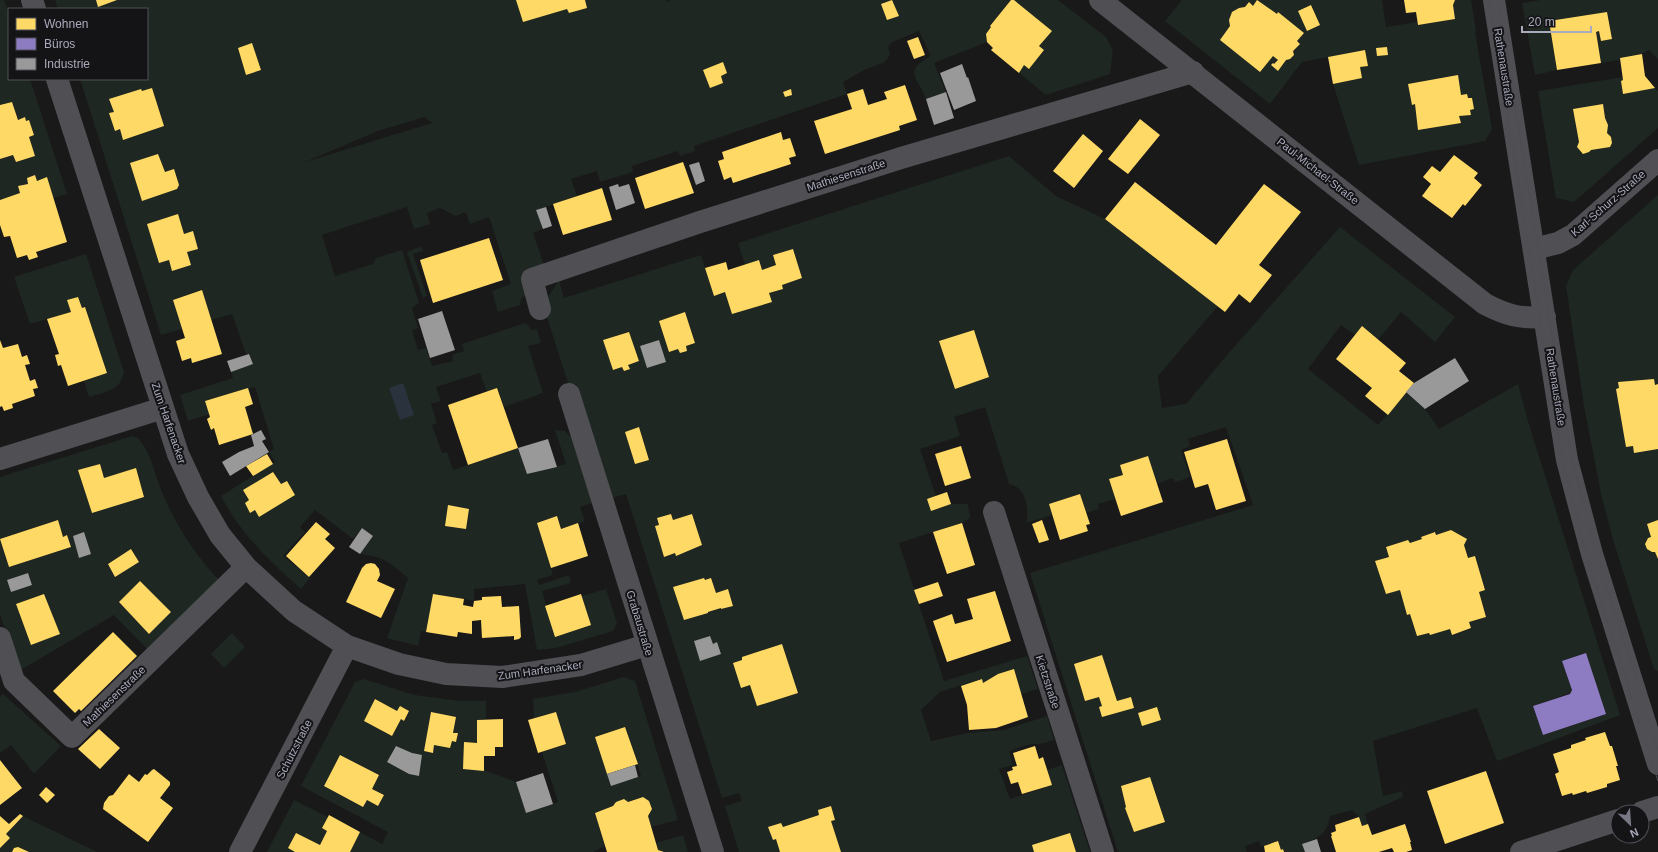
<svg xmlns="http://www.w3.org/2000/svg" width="1658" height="852" font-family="Arial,sans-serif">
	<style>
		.green { fill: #1e2721; fill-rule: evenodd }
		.water { fill: #2a323d }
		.homes { fill: #ffd966 }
		.offices { fill: #8e7cc3 }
		.industry { fill: #999 }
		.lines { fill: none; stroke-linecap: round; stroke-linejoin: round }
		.minor { stroke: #4f4f54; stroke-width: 22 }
		.tram { stroke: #4e4e53; stroke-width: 1 }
		.labels { text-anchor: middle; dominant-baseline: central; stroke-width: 4; stroke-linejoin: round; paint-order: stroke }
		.street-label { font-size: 11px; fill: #a9abbc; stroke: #141316 }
	</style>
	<rect width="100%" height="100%" fill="#19191a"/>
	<!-- green -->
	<path class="green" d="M0,0h4l5,15v64h21l37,115 -14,4 -6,-20 -10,3 -2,-5 -8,2 1,6 -10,2 2,7 -20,7v-41l13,-4 3,7 18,-6 -5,-19 5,-2 -5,-15 -3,1 -1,-4 -7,3 -6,-18 -12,3z
		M55,0h611l2,2 3,-2h340l-21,26 1,1 -5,7 1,8 -53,21 12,29 -20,7c-7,-21 -25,-27 5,-43l-12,-25 -27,11 -4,5 2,7 -3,6 -4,3 -19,7 -21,12 4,12 -153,52 1,5 -15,5 -2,-5 -46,15 1,6 -33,10 -3,-11 -26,8 6,17 -40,14 6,19 -10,4 12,35 -24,7 6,20 -6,3 -1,7 -22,7 -6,-21 19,-7 -22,-67 -19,7 -4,-12 -10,4 -16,-8 -13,5 3,11 -16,5 -7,-22 -85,28 13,41 38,-12 3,-6 26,-8 17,53 -7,5 6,20 -6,2 6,20 8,-2 6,18 21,-5 -1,-6 12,-4 -2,-7 63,-21 7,7 5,-1 4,14 -13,3 15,47 -39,14 -6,-18 -11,3 -7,-19 -44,14 5,14 -10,3 6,19 -5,2 10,28 5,-1 6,18 65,-22 9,26 39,-10 -11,-34 10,1 6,6 21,66 -12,4 5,14 -24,8 -4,-13 -20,7 16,52 -16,5 2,5 30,-10 2,8 -29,8 13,45 27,-40 24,-7 11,34 -4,8 -57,17 -19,2 -12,-66 -51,5v12l-41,-7 -7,38 -5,-1 -3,15 -31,-8 21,-60c-19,-16 -23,-21 -48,-24l13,-18 -11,-8 -9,11 -38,-29 -15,17 5,5 -22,24 27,22 -9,11c-32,-29 -60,-54 -80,-93l54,-34 -6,-10 5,-3 -19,-62 -50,14 5,13 -22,7 -8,-26 53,-17 -2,-6 21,-8 -3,-10h-3l-14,-40 -21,6 -10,-30 -28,10 9,29 -21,6 -81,-256h67v-70h-89zM425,117l7,6 -127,39 73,-31z
		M1014,0h44l48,37 7,13 -3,24 -64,21 -27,-22 5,-8 5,4 15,-19 -5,-4 12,-15z
		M1182,0h200l4,27 31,-5 1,3 37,-6 -2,-14 2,-5h16l5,31 -1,1 17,97 -7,12 -126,24 -26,-81 28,-6 -1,-11 7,-1 -2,-16 -63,12 -32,42 -105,-83zM1311,5h1l8,20 -22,-14z
		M1540,0h118v59l-9,-9 -7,4 -22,4v2l-19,3 -5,-31 3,-1 2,10 11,-2 -5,-27 -58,9 8,49 -22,5 -13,-72z
		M1623,77v3l-2,1 2,13 32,-6 3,3v37l-84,74 -18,-4 -18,-107z
		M1009,156l47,40 49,23 113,87 -60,70 4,32 24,-4 40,-48 114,-129 115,90 -20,25 -34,-30 -23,28 -16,-13 -7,8 -14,-10 -33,44 70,56 28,-33 19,17 14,20 79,-45 10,37 92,294 -123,46 -20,-53 -104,33 10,55 19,-5 1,6 -38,17 3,10 -6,2 -3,-9 -7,-7 -22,6c-3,18 -11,22 -28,28l3,8h-21l-1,-3 -2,1 -3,-9 -17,6 -2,-6 -14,5 2,6h-129l-88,-279 223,-68 -27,-78 -38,12 2,7 -9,4 9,27 -14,5 -4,-4 -15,6 -10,-28 -27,9 3,10 -14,5 6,19 -17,5 1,5 -13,4 -6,-19 -31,10 3,11 -26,8c3,-10 1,-28 -8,-35 -2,-2 -6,-3 -9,-4l-24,-77 -31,10 6,19 -40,13 16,47 -5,15 20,-7h17l2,14 -8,5 -63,20 45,138 83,-25 11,33 -17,5 -23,-20 -15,9 -2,-4 -41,13 -19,18 10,31 37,-8 36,-3 43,-14 7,24 -14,4h-9l-22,7 4,14 -14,4 11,30 42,-14 -5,-15 15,-5 28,87h-351l-14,-46 17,-5 -3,-8 -17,5 -96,-304 -14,4 -36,-114 -7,2 -26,-81 16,-25 5,18 137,-43 13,41 11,-4 44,1 14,-4 -1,-4 20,-7 -9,-29 -20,6 3,10 -14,5 -17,-5 -7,-22zM685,312l10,31 -9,3 1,5 -7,2 -2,-4 -9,3 -10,-31zM629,332l10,29 -11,4 1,4 -5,2 -2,-4 -9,3 -10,-30zM659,340l7,22 -19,6 -7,-22zM639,427l10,33 -14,4 -10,-32zM671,514l2,6 19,-6 10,31 -26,10 -1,-2 -11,4 -7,-38zM1451,530l16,9 -3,6 4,13 7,-1 10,33 -6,2 7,25 -17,5 2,7 -19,6 -2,-6 -20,6 -1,-2 -12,3 -7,-22h-3l-7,-24 -14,4 -11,-33 14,-4 -3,-10 22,-7 2,3 12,-4 -1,-2 14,-5 1,3zM704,578l1,2 6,-2 5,15 12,-4 5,17 -12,3v-1l-13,5 -24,6 -10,-32zM1562,661l44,53 -63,21 -10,-29 37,-13 2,-3zM1121,786l33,1 11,35 -31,10 -9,-24 1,-1z
		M1658,195v325l-11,4 4,13 -3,1 -3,6 2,5 5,3h3l3,8v111l-4,-2 -41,-129 -12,-46 -17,-88 -18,-120 7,-16z
		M422,246l1,5 -10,3 14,42 -4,2 -16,-46z
		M86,254l38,118c-3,19 -20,20 -35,25l-5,-16 23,-8 -22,-66 -3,1 -4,-11 -11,3 4,12 -41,12 -16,-47z
		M132,436l6,2c14,15 17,39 26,59 14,31 32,59 56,84l-71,70 -35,-36 -95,56 -19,-57v-74l9,27 62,-20 -4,-11 -4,1 -6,-17 -57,19v-62zM100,464l4,14 32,-9 8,28 -52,16 -13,-42zM132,549l7,13 -24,14 -7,-12zM28,573l4,12 -21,7 -4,-12zM140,581l31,31 -22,21 -30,-31zM44,594l15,40 -28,11 -15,-40z
		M232,633l13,14 -21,21 -13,-14z
		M624,677l11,4 43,139 -27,7 -3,-11 4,-7 -3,-8 -7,-4 -14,5 -4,-2 -8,2 -3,4 -18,7 10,33 -12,6h-243l10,-20 22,12 6,-12 -87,-46 54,-104 9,-3 50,16 47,6h25v18l-9,1v23l-14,25 23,3 30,11 10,31 32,-11 -16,-50 24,-8 -10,-32 -22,6 -1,-19 42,-7zM375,699l22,12 3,-4 9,5 -4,9 -4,-2 -9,17 -28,-15zM431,713l25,4 -3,16 5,1 -2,8 -4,-1 -2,7 -16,-3 -1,8 -9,-2zM625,727l16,49 -30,9 -16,-48zM396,746l16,7 7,23 -10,-2 -22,-12zM340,755l39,20 -7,14 12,6 -6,11 -11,-6 -43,-14z
		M3,694l58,52 -27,28 -23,-29 -11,8v-57z
		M294,800l34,17 -6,11 5,3 -7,14 -24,-12 -8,15 7,4h-28z
		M23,816l74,36h-97v-4l10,-10 -4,-4z
		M683,835l5,17h-24l-6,-2 -2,-7z"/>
	<!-- water -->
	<path class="water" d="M403,383l11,32 -14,5 -11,-32z"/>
	<!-- homes -->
	<path class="homes" d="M96,0h21l-19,7z
		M516,0h69l2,8 -18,5 -2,-4 -44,13z
		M892,0l7,16 -12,4 -6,-16z
		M1011,0h3l38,31 -13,15 5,4 -15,19 -5,-4 -5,8 -28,-23 2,-2 -6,-6 -1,-8 5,-7 -1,-1z
		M1257,0l20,14 1,-2 26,21 -7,8 3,3 -7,7 1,4 -4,4 -4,1 -8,11 -7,-6 2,-2 1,1 4,-4 -5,-4 -13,16 -40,-32 10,-14 -1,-6 3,-8 7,-4 6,-1 4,-5 4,4z
		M1404,0h51l-2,5 2,14 -37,6 -2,-13 -10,1z
		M1311,5l9,20 -13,6 -9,-20z
		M1607,12l5,27 -11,2 -2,-10 -3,1 5,31 -44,7 -8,-49z
		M918,37l7,18 -11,4 -7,-18z
		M252,43l9,27 -15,5 -8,-27z
		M1387,47l1,8 -11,1 -1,-8z
		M1365,50l3,16 -8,1 2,11 -29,6 -5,-27z
		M1642,54l3,22 10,12 -32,6 -2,-13 2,-1 -3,-22z
		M723,62l4,11 -6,3 2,7 -13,5 -7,-18z
		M1458,75l3,20 6,-1 1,4h4l2,11 -4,1 1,5 -12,1 2,7 -43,7 -3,-26 -3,1 -4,-21z
		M905,85l12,35 -18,6 1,4 -75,24 -11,-33 38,-12 -5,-15 16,-5 5,16 19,-6 -3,-7z
		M152,88l12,38 -41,14 -3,-11 -5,2 -6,-18 5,-1 -5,-13 32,-10 1,2z
		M791,89l1,6 -7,2 -2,-5z
		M12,102l6,18 7,-3 1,4 3,-1 5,15 -5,2 6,19 -19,6 -3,-7 -13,4v-54z
		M1603,104l2,14 3,7 -1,8 4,4 1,6 -2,4 -19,3 -2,2 -6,2 -6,-7 2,-5 -6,-33z
		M1140,119l20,16 -32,39 -20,-15z
		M781,132l2,8 7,-2 6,18 -7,2 2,6 -58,19 -2,-6 -7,3 -6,-19 6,-2 -2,-7z
		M1083,134l20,17 -29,37 -21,-17z
		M158,154l7,18 9,-3 5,16 -2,4 -35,12 -12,-38z
		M1454,155l24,18 -4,5 8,7 -17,21 -2,-2 -11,14 -30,-22 9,-12 -8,-7 9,-11 8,6z
		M683,162l11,31 -49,16 -10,-31z
		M35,175l2,6 10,-4 20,65 -31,10 2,5 -9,3 -2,-5 -10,3 -7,-22 -6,1 -4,-12v-25l20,-7 -2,-7 10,-2 -1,-6z
		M1135,182l81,63 48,-61 37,28 -42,53 13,10 -22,28 -11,-9 -14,18 -120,-93z
		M602,188l10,32 -49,15 -10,-31z
		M178,214l6,20 9,-3 5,18 -11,3 4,13 -19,6 -3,-11 -10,3 -12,-39z
		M489,238l14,42 -70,23 -13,-43z
		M793,249l9,29 -20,7 1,4 -14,4 3,9 -40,12 -7,-22 -11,4 -9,-28 21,-6 2,8 31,-10 3,10 14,-5 -3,-10z
		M202,290l20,64 -30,9 -1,-5 -9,3 -6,-20 9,-3 -12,-38z
		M78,297l4,11 3,-1 22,66 -39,13 -7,-21 -3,1 -3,-11 4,-1 -12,-35 24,-7 -4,-12z
		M685,312l10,31 -9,3 1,5 -7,2 -2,-4 -9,3 -10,-31z
		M1362,326l44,37 -7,8 15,12 -26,32 -23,-19 7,-8 -36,-29z
		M974,330l15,47 -34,12 -16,-48z
		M629,332l10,29 -11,4 2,4 -6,2 -2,-4 -9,3 -10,-30z
		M0,340l3,8 15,-4 4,13 5,-2 3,9 -5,1 5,16 5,-2 3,9 -5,1 2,7 -23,8 1,4 -9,3 -2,-5 -2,1z
		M1654,379l1,6 3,-1v65l-24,4 -1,-7 -7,1 -10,-58 3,-1 -1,-6z
		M248,388l5,16 -8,3 8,27 -34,11 -5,-17 -3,2 -4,-11 3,-2 -5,-16z
		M497,388l21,60 -50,17 -20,-60z
		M639,427l10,33 -14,4 -10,-32z
		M1227,439l19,62 -30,9 -8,-26 -13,4 -11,-36z
		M961,446l10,32 -26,8 -10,-32z
		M267,454l6,10 -20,12 -7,-10z
		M1148,456l15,46 -42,14 -12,-37 14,-4 -3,-10z
		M100,464l4,14 32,-10 8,29 -52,16 -14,-43z
		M273,472l8,12 6,-3 8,14 -36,22 -4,-7 -5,3 -5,-10 4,-3 -6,-10z
		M947,492l4,12 -20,7 -4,-12z
		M1080,494l10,30 -4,1 2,6 -28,9 -11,-36z
		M448,505l21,4 -3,20 -21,-3z
		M671,514l2,6 19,-6 10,31 -26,11 -1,-3 -11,4 -9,-31 4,-1 -2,-7z
		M557,516l4,13 17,-6 10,33 -37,12 -14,-45z
		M58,520l5,17 4,-2 4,12 -62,20 -9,-28z
		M1042,520l7,20 -10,3 -7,-19z
		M1658,520v39l-3,-7h-3l-5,-3 -2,-5 3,-6 3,-1 -4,-13z
		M316,522l14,12 -5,5 10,9 -26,29 -23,-21z
		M962,523l13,42 -28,9 -14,-42z
		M1451,530l16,9 -3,6 4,13 7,-2 10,34 -6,2 7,25 -17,5 2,6 -19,7 -2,-6 -20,6 -1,-2 -12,3 -7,-22 -3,1 -7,-25 -14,4 -11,-33 14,-4 -3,-10 22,-7 2,3 12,-4 -1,-2 14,-5 1,3z
		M131,549l8,13 -24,15 -7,-13z
		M371,563l4,1 4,5 1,6 -3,6 18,8 -14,29 -35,-16 16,-34 4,-4z
		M704,578l1,2 6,-2 5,15 12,-4 5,17 -12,3v-1l-13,4v1l-24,7 -11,-33z
		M140,581l31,31 -22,22 -30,-32z
		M938,582l5,14 -24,8 -5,-14z
		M995,591l16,50 -64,21 -14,-41 19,-7 3,10 18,-5 -6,-20z
		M44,594l16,40 -29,11 -15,-41z
		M433,594l31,5 -1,6 10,2 1,-6 8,-1v-3l19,-1 1,11 17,-1 2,31 -2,2 -5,1v-4l-32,2 -1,-18 -9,1v13l-14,-2 -1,5 -31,-5z
		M581,594l10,31 -36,12 -10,-31z
		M113,632l24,24 -56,55 -2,-2 -4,4 -22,-22z
		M782,644l16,49 -41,13 -7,-21 -9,3 -8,-25 9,-3v-3z
		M1102,655l15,46 14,-4 3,11 -32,9 -3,-10 3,-1 -3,-9 -14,4 -11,-37z
		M1014,669l14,48 -32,11 -27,2 -2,-25 -6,-19 21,-7 1,4 15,-9z
		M375,699l22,12 3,-5 9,5 -5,10 -3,-2 -9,17 -28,-15z
		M1157,707l4,13 -19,6 -4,-13z
		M431,712l25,5 -3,16h5l-2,9 -4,-1 -2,7 -16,-3 -1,8 -9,-2z
		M556,712l10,32 -28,9 -10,-33z
		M503,719v28h-8v9h-11v15l-21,-2 1,-27 13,1v-23z
		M625,727l13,37 -31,10 -12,-37z
		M99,729l21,19 -20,21 -22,-20z
		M1605,732l5,14h2l6,20h-2l4,14 -13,4v3l-20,6 -1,-2 -13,4 -1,-2 -10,3 -7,-22 4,-2 -6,-18 18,-6v-3l15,-5 -1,-2z
		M1035,746l4,13 4,-2 9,28 -30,9 -4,-12 -7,2 -4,-12 6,-2 -1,-3 5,-1 -4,-13z
		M340,755l39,20 -7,14 12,6 -6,11 -11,-6 -4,7 -39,-21z
		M0,760l22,28 -22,17z
		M154,769l16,13v3l-10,13 13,10 -25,34 -45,-33 1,-6 5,-7 4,-1 16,-21 10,8 6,-8 2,1 5,-5z
		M1486,771l18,52 -59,21 -18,-53z
		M1150,777l15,45 -31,10 -9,-24 1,-1 -5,-21z
		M46,787l9,8 -8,8 -8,-8z
		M643,797l6,4 3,8 -4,7 10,34 6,2h-57l-12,-39 18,-7 3,-4 8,-3 4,3z
		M831,806l4,14 -4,1 10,31h-61l-4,-13 -3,1 -5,-13 13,-4 2,4 36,-12 -1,-5z
		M20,814l3,2 -17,18 4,4 -10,10v-32l9,8z
		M329,815l31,17 -10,20h-55l-7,-4 8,-15 24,12 7,-14 -5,-3z
		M1359,817l3,9 6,-2 4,11 33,-11 6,18h-1l2,8 -6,2h-12l-2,-4 -13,4h-43l-5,-16h1l-1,-3 5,-2 -1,-6z
		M1070,833l6,19h-42l-2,-7z
		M1278,841l3,9 2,-1 1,3h-19l-1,-6z
		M18,847l11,5h-17l2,-4z"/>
	<!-- offices -->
	<path class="offices" d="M1586,653l20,61 -63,21 -10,-29 37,-12 2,-4 -10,-29z"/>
	<!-- industry -->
	<path class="industry" d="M962,64l5,14 1,-1 8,24 -22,9 -14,-37z
		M946,92l8,26 -20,7 -8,-26z
		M699,162l6,19 -9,4 -7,-20z
		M618,184l1,3 10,-3 6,19 -19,7 -7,-23z
		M546,207l6,19 -9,3 -7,-19z
		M442,311l13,39 -25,8 -12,-39z
		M659,340l7,22 -19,6 -7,-22z
		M249,354l4,10 -22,8 -4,-11z
		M1455,358l14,23 -44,28 -19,-17 8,-9z
		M261,430l5,9 -4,2 7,11 -39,24 -8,-14 17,-10 15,-6 -3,-11z
		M548,439l9,28 -30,7 -9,-26z
		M362,528l11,8 -13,18 -11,-7z
		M84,532l7,22 -12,4 -6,-22z
		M28,573l4,12 -21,7 -4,-12z
		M710,636l3,8 4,-2 4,12 -21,7 -6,-20z
		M396,746l16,7 10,2 -3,21 -10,-2 -22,-12z
		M635,765l3,12 -27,9 -4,-12z
		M543,773l10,31 -27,9 -10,-31z
		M1317,839l4,13h-16l-3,-8z"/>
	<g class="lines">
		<!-- minor -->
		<path class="minor" d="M32,0l3,9
			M1100,0l385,304c21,11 35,15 60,13
			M1494,0l73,460 25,94 66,210
			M57,79l121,375 20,43 22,38 26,32 48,44 53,35 52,18 47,10 56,3 79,-12 66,-20
			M1534,249l24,-6 15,-8 85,-75
			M540,309l-8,-30 168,-57 201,-64 292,-86
			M569,394l144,458
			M0,459l163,-51
			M994,512l109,340
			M0,638l14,43 58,56 174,-170
			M1642,812l16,-5
			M240,852l107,-206
			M1521,852l97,-32"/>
		<!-- tram -->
		<path class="tram" d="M1489,0l74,462 23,92 72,227
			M1498,0l74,458 24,94 62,197"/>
	</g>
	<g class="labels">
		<!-- street labels -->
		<g class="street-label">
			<text transform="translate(1504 67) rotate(81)">Rathenaustraße</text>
			<text transform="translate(1318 171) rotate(38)">Paul-Michael-Straße</text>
			<text transform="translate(846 175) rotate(-18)">Mathiesenstraße</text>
			<text transform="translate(1608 203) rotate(-41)">Karl-Schurz-Straße</text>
			<text transform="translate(1556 387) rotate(81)">Rathenaustraße</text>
			<text transform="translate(169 423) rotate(71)">Zum Harfenacker</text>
			<text transform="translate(640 623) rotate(73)">Grabaustraße</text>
			<text transform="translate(540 670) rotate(-8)">Zum Harfenacker</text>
			<text transform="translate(1048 682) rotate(72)">Kietzstraße</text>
			<text transform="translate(114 696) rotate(-44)">Mathiesenstraße</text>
			<text transform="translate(294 749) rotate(-63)">Schützstraße</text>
		</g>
	</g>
	<!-- legend -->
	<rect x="8" y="8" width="140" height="72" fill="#141316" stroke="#505058"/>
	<rect x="16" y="18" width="20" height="12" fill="#ffd966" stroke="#505058"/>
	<text x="44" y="28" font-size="12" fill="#a9abbc">Wohnen</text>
	<rect x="16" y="38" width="20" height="12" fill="#8e7cc3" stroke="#505058"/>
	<text x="44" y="48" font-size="12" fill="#a9abbc">Büros</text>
	<rect x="16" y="58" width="20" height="12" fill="#999999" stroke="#505058"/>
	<text x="44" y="68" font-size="12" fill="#a9abbc">Industrie</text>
	<!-- north arrow -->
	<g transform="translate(1630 824) rotate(155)"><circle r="19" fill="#141316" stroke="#505058"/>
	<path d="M0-3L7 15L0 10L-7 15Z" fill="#777883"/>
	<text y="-6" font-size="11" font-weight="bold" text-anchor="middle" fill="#a9abbc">N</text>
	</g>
	<!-- scale -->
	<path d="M1522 26v6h69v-6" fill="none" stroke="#a9abbc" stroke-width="2"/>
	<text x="1528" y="26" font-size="12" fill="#a9abbc" stroke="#141316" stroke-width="3" paint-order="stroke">20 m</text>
</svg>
